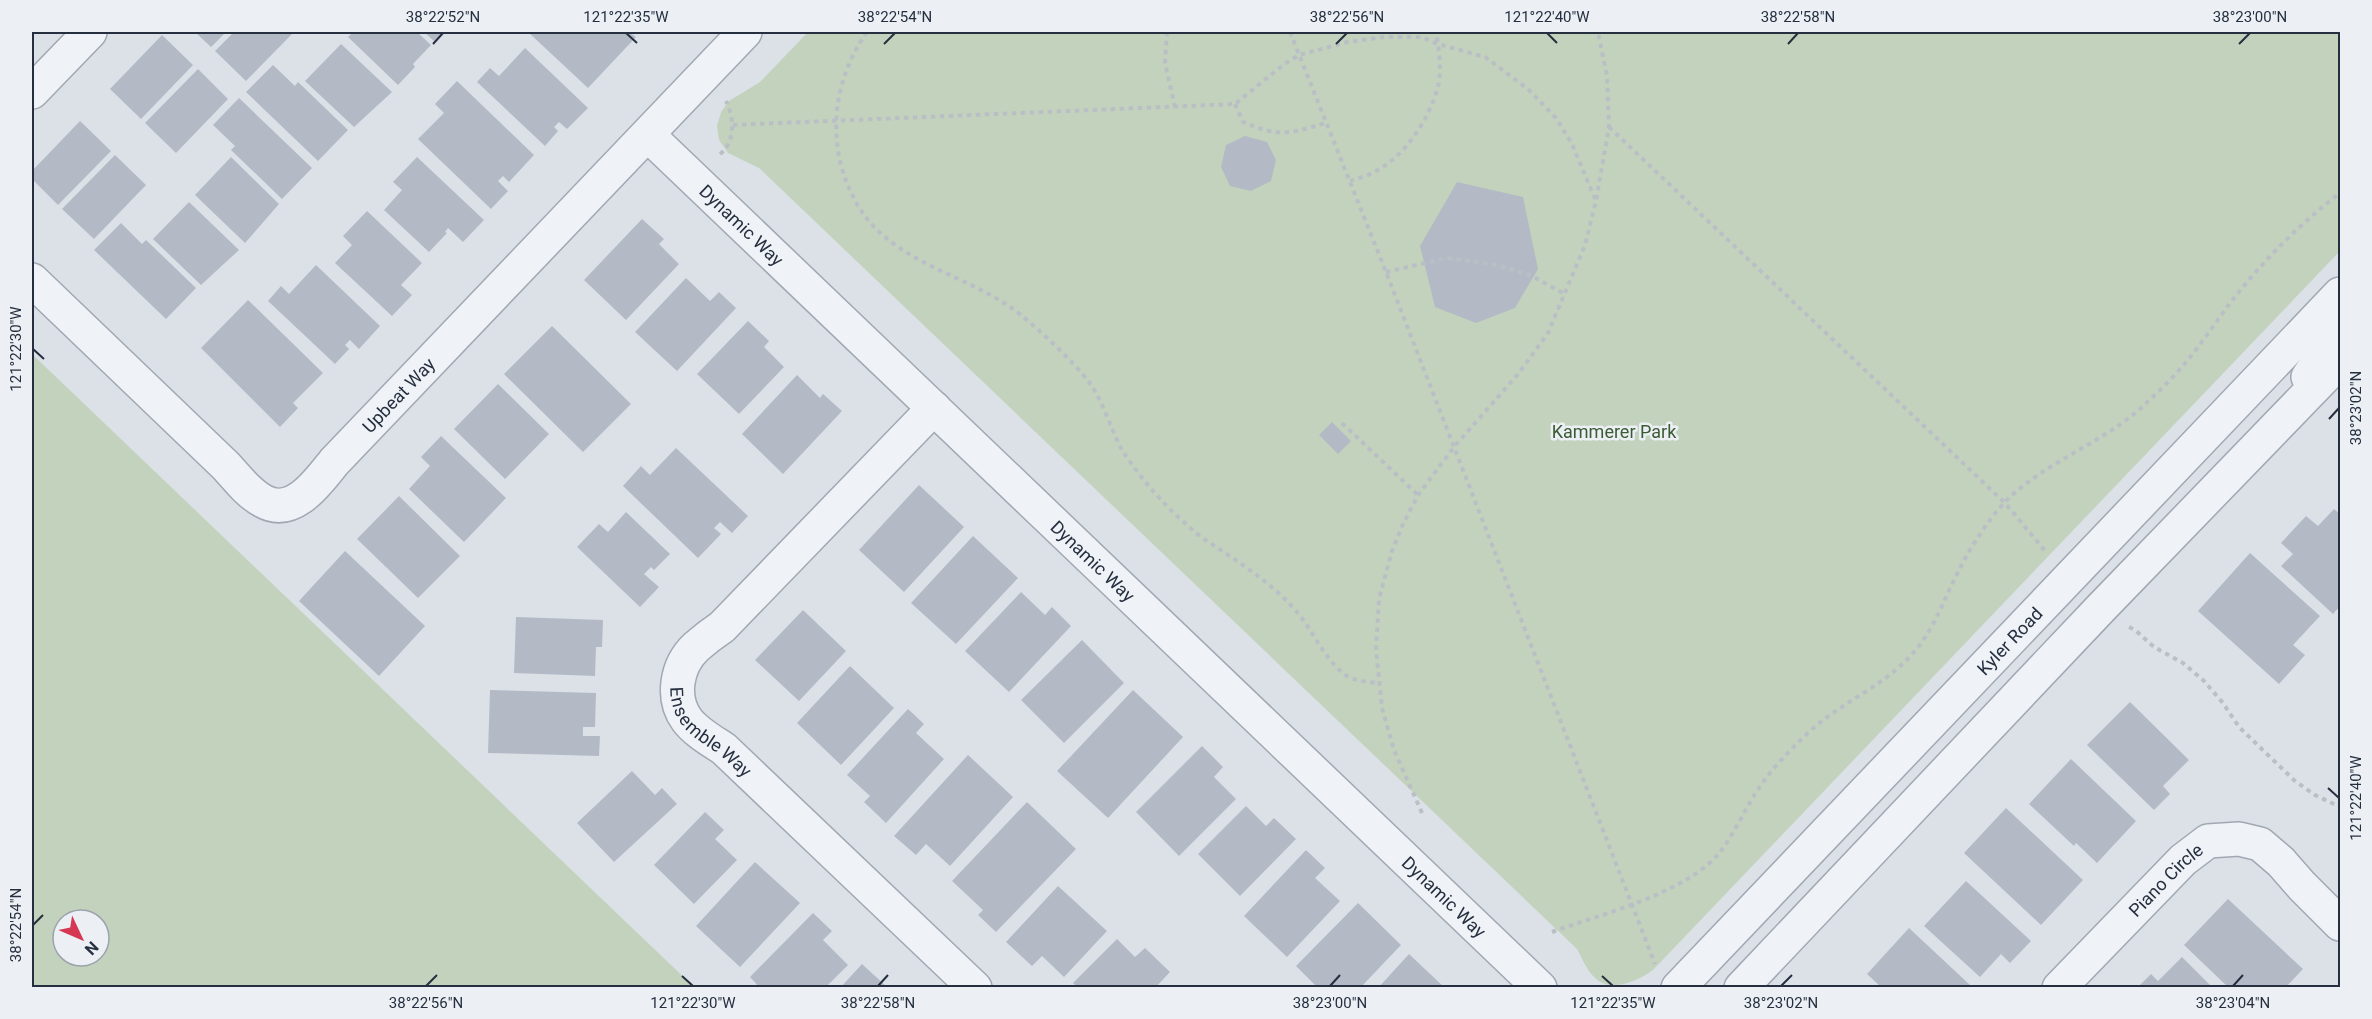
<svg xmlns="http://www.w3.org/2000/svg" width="2372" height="1019" font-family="Roboto,sans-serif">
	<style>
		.green { fill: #c3d2bd; fill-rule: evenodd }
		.building { fill: #b3bac5 }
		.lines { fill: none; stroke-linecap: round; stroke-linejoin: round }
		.minor-casing { stroke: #a1a8b2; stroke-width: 36 }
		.path { stroke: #babfc6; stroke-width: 4; stroke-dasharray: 4.5 4.5; stroke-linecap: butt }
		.minor { stroke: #eff2f6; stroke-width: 33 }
		.ticks { fill: none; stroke: #252f3f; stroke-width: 2 }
		.labels { text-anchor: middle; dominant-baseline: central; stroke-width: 5; stroke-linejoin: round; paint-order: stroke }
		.street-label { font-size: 18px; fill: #252f3f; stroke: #ecf0f5 }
		.park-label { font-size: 18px; fill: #3b5b32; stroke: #ecf0f5 }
		.neatline { fill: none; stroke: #252f3f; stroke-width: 2 }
		.ticks-label { font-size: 15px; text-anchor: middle; fill: #252f3f }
	</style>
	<rect width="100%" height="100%" fill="#dce1e8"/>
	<!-- green -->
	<path class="green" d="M808,32h1532v219l-687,719c-15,11 -42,23 -58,8 -8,-7 -13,-20 -18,-29l-818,-781 -31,-15 -9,-13 -2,-14 4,-14 8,-11 31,-19z
		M32,354l662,633h-662zM63,920h36v36h-36z"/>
	<!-- building -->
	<path class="building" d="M195,32h31l-15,15z
		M234,32h60l-48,49 -31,-30z
		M353,32h64l14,13 -18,19 2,3 -17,18 -50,-48z
		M424,32h19l-9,9z
		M528,32h101l7,5 -48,51z
		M162,35l31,30 -52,54 -31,-30z
		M341,44l51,48 -38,35 -49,-46z
		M525,48l63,60 -21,21 -8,-7 -5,5 4,4 -13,15 -68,-64 13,-14 9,8z
		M273,65l22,21 3,-4 50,48 -30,31 -72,-69z
		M198,69l30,30 -52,54 -31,-30z
		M457,81l77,74 -25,27 -6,-6 -5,5 10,10 -17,18 -73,-70 26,-26 -9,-9z
		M239,98l73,70 -30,31 -51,-49 4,-4 -22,-21z
		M80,121l31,30 -53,54 -26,-26v-8z
		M1245,136l22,6 9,18 -5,21 -20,10 -21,-5 -9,-19 5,-22z
		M115,155l31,30 -52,54 -32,-30z
		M231,157l48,47 -34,39 -50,-48z
		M417,157l67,63 -21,22 -15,-14 -3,4 2,1 -18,19 -45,-42 18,-20 -9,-8z
		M1457,182l66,15 15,72 -23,39 -39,15 -41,-16 -15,-61z
		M189,202l50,48 -38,35 -48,-46z
		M367,211l55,52 -21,22 11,10 -20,21 -57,-53 17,-18 -9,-9z
		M642,219l22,20 -5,5 20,20 -53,56 -42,-40z
		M121,223l21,21 4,-4 50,48 -30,31 -72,-69z
		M316,265l64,61 -21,23 -9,-9 -5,5 4,4 -14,15 -67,-63 13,-15 8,8z
		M686,278l24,23 9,-9 17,16 -59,63 -42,-39z
		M248,300l75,73 -30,30 5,5 -18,19 -79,-79z
		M748,321l21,20 -5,6 20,20 -45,47 -42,-40z
		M552,326l79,78 -48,48 -79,-78z
		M797,375l23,23 3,-4 19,17 -59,63 -41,-40z
		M498,384l51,50 -44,45 -51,-50z
		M1332,422l19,19 -13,13 -19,-19z
		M441,436l65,62 -42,44 -55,-53 21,-23 -9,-9z
		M676,448l72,68 -16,17 -12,-11 -6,6 7,6 -23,24 -75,-72 18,-20 9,9z
		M919,485l45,42 -60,65 -45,-42z
		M399,496l61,60 -42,42 -61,-59z
		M2334,509l6,5v92l-7,8 -52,-48 12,-12 -12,-11 25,-27 12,10z
		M626,512l44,42 -16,16 -3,-3 -7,7 15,13 -19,20 -63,-60 22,-23 9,8z
		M973,536l45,42 -62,66 -45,-41z
		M345,551l80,75 -46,50 -80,-75z
		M2250,553l70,63 -27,29 12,10 -26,29 -81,-73z
		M1021,592l24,23 7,-8 19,19 -62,66 -44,-41z
		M803,610l43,41 -47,50 -44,-41z
		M516,617l87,3 -1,27h-6l-1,29 -81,-3z
		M1082,640l42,43 -60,60 -43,-43z
		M850,666l44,42 -53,57 -44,-42z
		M490,690l106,3 -1,34h-12v9h17l-1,20 -111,-3z
		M1133,690l50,47 -75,81 -51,-47z
		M2130,702l59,58 -26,26 7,8 -16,16 -67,-65z
		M908,709l16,15 -8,9 28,26 -58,64 -22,-21 6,-6 -23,-21z
		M1202,746l21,21 -9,10 22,22 -57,57 -43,-44z
		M968,755l45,42 -63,69 -24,-22 -10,11 -22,-19z
		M2071,759l65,62 -39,42 -21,-20 -2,3 -45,-42z
		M632,771l23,24 7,-7 15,16 -63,58 -37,-39z
		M1027,802l49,47 -80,83 -18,-17 5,-5 -31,-29z
		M1246,806l20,20 8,-8 22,21 -56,57 -42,-42z
		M2006,808l77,72 -42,45 -77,-72z
		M705,812l19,18 -9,9 22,21 -43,44 -40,-39z
		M1306,850l19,18 -10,10 25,23 -53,56 -43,-41z
		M755,862l45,41 -60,64 -44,-41z
		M1966,881l65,60 -21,22 -9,-9 -21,23 -56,-51z
		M1058,886l49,45 -43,46 -22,-21 -10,10 -26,-24z
		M2228,899l75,70 -18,19h-56l-45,-43z
		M1358,903l43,42 -41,43h-42l-22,-22z
		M813,913l19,18 -9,9 25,25 -23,23h-65l-10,-11z
		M1909,928l61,57 -2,3h-86l-15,-14z
		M1117,939l18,18 10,-9 25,24 -15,16h-77l-5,-5z
		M1409,954l36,34h-67z
		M2182,957l31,31h-76l14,-14 7,7z
		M862,964l26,24h-48z"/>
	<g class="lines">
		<defs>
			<g id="minor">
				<path d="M32,92l58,-60"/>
				<path id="s1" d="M648,135l892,853"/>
				<path id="s2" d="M32,280l194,186c11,12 22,27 37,35 30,17 55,-19 71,-39l411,-430"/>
				<path d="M2308,377l32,-47"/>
				<path id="s3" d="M934,408l-212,219c-9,6 -18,13 -26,20 -20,19 -25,51 -9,73 9,12 25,21 37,29l251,239"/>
				<path id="s4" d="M1678,988l662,-694"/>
				<path d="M1741,988l360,-380 239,-247"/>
				<path id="s5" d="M2059,988l124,-128 25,-19 31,-2 21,5 21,18 21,24 38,38"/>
			</g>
		</defs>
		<!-- minor casing -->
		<use href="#minor" class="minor-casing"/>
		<!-- path -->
		<path class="path" d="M867,32c-36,51 -42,116 -10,172 33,57 102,68 153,103 21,14 64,55 79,75 14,19 21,45 32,66 7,12 18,26 27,37 16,19 36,39 56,54 33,22 66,42 93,73 16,19 27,46 47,62 9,7 24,8 35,9
			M1167,32l-2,31 10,44
			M1290,32l96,240 269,692
			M1235,104l8,18c34,15 47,12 82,1
			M733,125l502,-21 48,-39 16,-10 49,-13 36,-5h37l17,7 47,13 43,32 28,29 16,26 24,57
			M1609,127l396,376 41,49
			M720,154c16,-12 14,-37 6,-53
			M1350,181c8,-3 18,-5 26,-10 30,-16 53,-52 62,-84 4,-18 1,-38 -2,-55
			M1386,272l61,-14 45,6 38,11 33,18
			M1342,423l76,72
			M2129,627l6,3 19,17 29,16 21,18 19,22 16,24 56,54 20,14 25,12
			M1422,813l-28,-63 -12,-42 -6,-59 3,-50 13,-48 11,-27 15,-29 36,-48 65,-74 29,-40 37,-88 11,-44 13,-74 -2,-51 -9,-44
			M1552,932c49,-18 136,-39 169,-81 13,-18 23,-39 34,-57 15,-24 35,-44 55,-63 34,-31 80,-47 109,-85 17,-22 26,-49 39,-74 12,-24 28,-49 46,-69 39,-40 95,-58 137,-95 13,-12 27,-25 39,-39 20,-22 36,-48 54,-71 31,-39 67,-75 106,-105"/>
		<!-- minor -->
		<use href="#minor" class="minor"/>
	</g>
	<!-- ticks -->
	<path class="ticks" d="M626,33l11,10M1547,33l10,10M433,44l10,-11M884,44l11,-11M1336,44l11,-11M1788,44l10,-11M2239,44l11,-11M33,349l11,10M2329,419l10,-11M2328,788l11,10M33,925l10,-10M682,976l11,10M1602,976l11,10M426,986l11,-11M878,986l10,-11M1330,986l10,-11M1781,986l11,-11M2233,986l10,-11"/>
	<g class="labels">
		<!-- street labels -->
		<g class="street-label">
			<text stroke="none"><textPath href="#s1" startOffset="130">Dynamic Way</textPath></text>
			<text stroke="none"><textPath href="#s2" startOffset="502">Upbeat Way</textPath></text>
			<text stroke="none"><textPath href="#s1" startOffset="616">Dynamic Way</textPath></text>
			<text stroke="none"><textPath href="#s4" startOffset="480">Kyler Road</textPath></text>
			<text stroke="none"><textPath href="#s3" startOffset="441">Ensemble Way</textPath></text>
			<text stroke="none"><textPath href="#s5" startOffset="152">Piano Circle</textPath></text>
			<text stroke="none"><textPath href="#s1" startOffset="1102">Dynamic Way</textPath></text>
		</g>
		<!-- park labels -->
		<g class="park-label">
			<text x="1614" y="431">Kammerer Park</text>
		</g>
	</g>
	<!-- border -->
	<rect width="2372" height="1019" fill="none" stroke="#ecf0f5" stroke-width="66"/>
	<!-- north arrow -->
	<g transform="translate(81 938) rotate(134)"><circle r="28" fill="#ecf0f5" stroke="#9ca3ac" stroke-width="1.5"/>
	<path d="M0-4.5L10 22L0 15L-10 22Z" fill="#d63854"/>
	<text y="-9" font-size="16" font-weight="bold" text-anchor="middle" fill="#252f3f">N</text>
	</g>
	<rect x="33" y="33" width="2306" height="953" class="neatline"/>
	<g class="ticks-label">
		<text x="443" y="22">38°22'52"N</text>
		<text x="626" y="22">121°22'35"W</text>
		<text x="895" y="22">38°22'54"N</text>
		<text x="1347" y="22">38°22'56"N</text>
		<text x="1547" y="22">121°22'40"W</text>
		<text x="1798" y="22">38°22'58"N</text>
		<text x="2250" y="22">38°23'00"N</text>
		<text transform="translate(16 349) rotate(-90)" y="5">121°22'30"W</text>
		<text transform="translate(2356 408) rotate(-90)" y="5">38°23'02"N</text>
		<text transform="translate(2356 798) rotate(-90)" y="5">121°22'40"W</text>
		<text transform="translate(16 925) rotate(-90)" y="5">38°22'54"N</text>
		<text x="426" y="1008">38°22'56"N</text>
		<text x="693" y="1008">121°22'30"W</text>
		<text x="878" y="1008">38°22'58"N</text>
		<text x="1330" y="1008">38°23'00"N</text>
		<text x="1613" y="1008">121°22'35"W</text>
		<text x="1781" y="1008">38°23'02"N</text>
		<text x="2233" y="1008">38°23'04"N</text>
	</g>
</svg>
